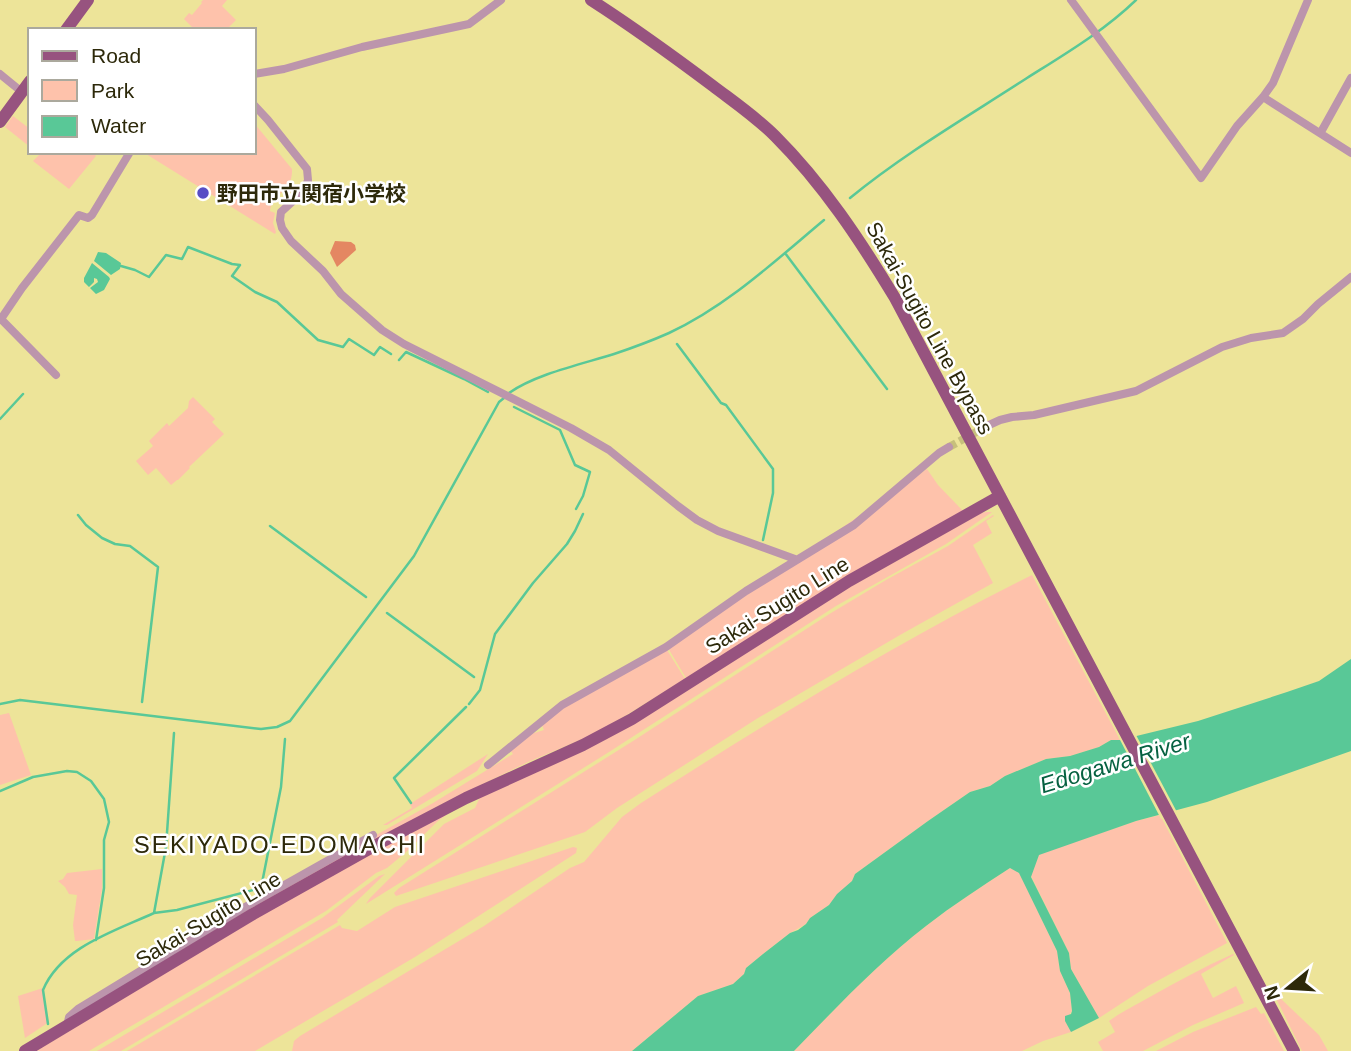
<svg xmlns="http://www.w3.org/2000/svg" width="1351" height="1051" font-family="Arial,'Noto Sans JP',sans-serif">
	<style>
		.green { fill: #fec2ab }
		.forest { fill: #e48762 }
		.water { fill: #59c897 }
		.pier { fill: #ede499 }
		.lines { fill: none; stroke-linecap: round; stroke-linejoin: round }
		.stream { stroke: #59c897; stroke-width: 2.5 }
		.street-tunnel { stroke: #c7bf7c; stroke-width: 8; stroke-dasharray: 8 4; stroke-linecap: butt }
		.street { stroke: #bc95ac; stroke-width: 8 }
		.primary { stroke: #97537f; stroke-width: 12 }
		.poi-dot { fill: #584dc5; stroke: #fff; stroke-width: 2.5 }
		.labels { text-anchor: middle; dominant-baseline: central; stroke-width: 5; stroke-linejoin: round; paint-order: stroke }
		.poi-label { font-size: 21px; font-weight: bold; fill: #2d290a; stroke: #fff; text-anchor: start }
		.street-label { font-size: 21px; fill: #2d290a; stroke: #fff }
		.water-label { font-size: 23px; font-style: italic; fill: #066141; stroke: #fff }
		.quarter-label { font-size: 24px; letter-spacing: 2px; fill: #2d290a; stroke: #fff }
	</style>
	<rect width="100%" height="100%" fill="#ede499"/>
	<!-- green -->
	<path class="green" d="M203,0h24l-5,6 14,14 -10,10h-31l-11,-11 5,-6 3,2 10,-12 -1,-1z
		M13,116l17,13v18l-25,-20z
		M254,123l38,46c1,24 -20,23 -22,42l5,2 -2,10 3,9 -1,2 -129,-80 1,-2h107z
		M37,152h55l4,4 -27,33 -36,-28 6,-6z
		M193,397l22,22 -3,3 12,12 -35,33 1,1 -12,12h-1l-6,5 -15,-17 -8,7 -12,-14 17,-15 -4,-5 18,-18 2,3 19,-18 1,-7z
		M927,469l11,16 25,26 -277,167 -18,-30z
		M986,512h6l-46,32 -110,62 -227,146 -243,152 4,-6 74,-74 31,-16 6,-13 56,-26 302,-176 142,-80z
		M993,515l1,1 -8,5 6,12 -19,12 20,38 -93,52 -142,83 -141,90 -32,24 -189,64 -2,-3 5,-5 234,-147 198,-128 55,-33 62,-34z
		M1032,575l88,165h-9l-12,7 -29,9 -24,3 -41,17 -15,10 -20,6 -42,29 -73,53 -3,7 -14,13 -9,11 -19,13 -4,6 -16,9 -27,21 -17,14 -2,6 -11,10 -35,12 -66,55h-340l2,-10 6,-5 184,-110 86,-58 14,-6 38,-45 19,-14c127,-81 256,-161 391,-228z
		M667,650l18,29 -65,40 -33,18 -59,25 -92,45 -353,201 185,-112 165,-93 80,-49 -3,-4 21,-16 13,-4 -2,-5 30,-24z
		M9,713l22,62 -31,10v-70z
		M488,754l-11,17 -90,54h-4l29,-17 -2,-4z
		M445,813l1,2 -8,6 -33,32 -18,15 -11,5 -50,38 -237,140h-53l232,-140z
		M1160,815l67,128 -79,43 -49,32 -28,-49 -2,-16 -38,-77 8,-22 97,-33z
		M573,847l4,1 -1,5 -161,104 -160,94h-128l213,-126 2,3 15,3 38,-24z
		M1010,868l9,4 38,79 3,20 10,22 2,18 -7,10 6,11 -28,9 -21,10h-228c42,-43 84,-88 132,-125 27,-21 56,-40 84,-58z
		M102,869v20l-8,50 -17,2h-2l-2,-16 4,-30 -8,-1 -4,-7 -7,-6 5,-2 4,-6z
		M385,874l-48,46 1,2 -217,129h-24l225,-133 57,-42z
		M1233,954l1,1 -33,19 12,24 23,-12 8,17 -51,22 -50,26h-40l-5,-9 17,-10 -6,-11c14,-10 25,-15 39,-23 28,-16 56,-31 85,-44z
		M43,988l6,34 -24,16 -7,-42z
		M1279,997l40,38 9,16h-26l-26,-53z
		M1256,1007l5,7 3,-1 20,38h-128l37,-19z"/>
	<!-- forest -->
	<path class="forest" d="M335,241l16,1 4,3 1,5 -19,17 -7,-14z"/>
	<!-- water -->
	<path class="water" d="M98,252l8,1 15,10 -1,6 -9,6 -17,-14z
		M92,263l17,14 1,2 -6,11 -8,4 -6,-6 8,-6 -1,-3 -3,-1v4l-5,5 -5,-5v-4z
		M1351,659v92l-144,51 -71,19 -97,34 -8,22 38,76 2,16 28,49 -28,14 -6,-11v-5l6,-2 1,-3 -2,-18 -10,-22 -3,-20 -38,-78 -9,-5c-28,18 -57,37 -84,58 -48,37 -90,82 -132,125h-162l66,-55 35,-12 11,-10 2,-6 17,-14 27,-21 8,-3 8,-6 4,-6 19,-13 8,-11 15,-13 3,-7 73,-53 42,-29 20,-6 15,-10 41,-17 24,-3 29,-9 12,-7h9l78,-19 89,-29 32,-11z"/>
	<!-- pier -->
	<path class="pier" d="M1135,733l43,81 -17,5 -43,-83z"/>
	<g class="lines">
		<!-- stream -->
		<path class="stream" d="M850,198c55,-45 117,-81 177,-120 38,-24 77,-47 109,-78
			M785,253l102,136
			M121,266l14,4 14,7 17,-22 16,4 6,-12 44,17 8,1 -8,11 23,16 22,10 41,38 25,7 6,-8 25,16 6,-8 11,7
			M677,344l44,59 5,2 47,64v24l-10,47
			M399,360l7,-8 58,27 24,13
			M509,393c27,-19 73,-29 105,-39 18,-6 37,-13 55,-21 58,-27 106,-72 155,-113
			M514,407l46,23 15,35 15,7 -7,24 -7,13
			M0,419l23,-25
			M78,515l8,10 16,13 13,6 15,2 28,21 -16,135
			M270,526l96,71
			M387,613l87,64
			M0,704l20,-4 241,29 16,-2 13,-6 124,-165 85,-154 5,-4
			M469,704l11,-14 15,-56 38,-51 34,-39 8,-13 8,-17
			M0,791l33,-14 34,-6 10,1 14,9 13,18 5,23 -5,18v48l-8,52
			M411,803l-17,-25 72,-71
			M154,913l23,-3 84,-22 20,-101 4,-48
			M48,1024l-5,-34c18,-43 72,-59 111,-77l12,-66 8,-114"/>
		<!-- street-tunnel -->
		<path class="street-tunnel" d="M949,447l40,-22"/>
		<!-- street -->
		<path class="street" d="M1071,0l130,178 36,-52 26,-29 10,-14 35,-83
			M0,74l22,18
			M254,74l30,-5 78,-22 107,-23 32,-24
			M1263,97l88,56
			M254,105l14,15 39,49 1,11 -3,10 -24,22 -1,8 2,8 9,13 32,30 18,23 41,36 22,14 167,84 38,22 69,56 19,14 21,11 77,28
			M1321,132l30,-54
			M0,318l56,57
			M1,319l21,-31 57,-73 9,3 4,-3 38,-63
			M989,425l11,-5 12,-3 22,-2 102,-24 86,-44 29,-9 32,-5 20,-14 15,-15 33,-27
			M488,765l74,-60 104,-58 80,-56 108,-66 85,-72 10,-6
			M67,1026l2,-9 9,-8 169,-103 126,-71"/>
		<!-- primary -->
		<path class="primary" d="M591,0c42,27 82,56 122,86 21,16 43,31 62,50 48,48 85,104 120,162l399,753
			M66,30l22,-30
			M0,122l30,-41
			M25,1051l228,-137 123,-69 90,-47 117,-53 49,-26 217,-138 151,-85"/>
	</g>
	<!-- markers -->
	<circle class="poi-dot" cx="203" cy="193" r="7"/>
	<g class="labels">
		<!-- poi labels -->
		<g class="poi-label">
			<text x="217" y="193">野田市立関宿小学校</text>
		</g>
		<!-- street labels -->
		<g class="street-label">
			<text transform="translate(930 328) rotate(61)">Sakai-Sugito Line Bypass</text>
			<text transform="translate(777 605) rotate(-32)">Sakai-Sugito Line</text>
			<text transform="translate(208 919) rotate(-31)">Sakai-Sugito Line</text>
		</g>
		<!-- water labels -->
		<g class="water-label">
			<text transform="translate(1115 763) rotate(-17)">Edogawa River</text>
		</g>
		<!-- quarter labels -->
		<g class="quarter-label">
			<text x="280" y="844">SEKIYADO-EDOMACHI</text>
		</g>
	</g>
	<!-- legend -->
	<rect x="28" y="28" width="228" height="126" fill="#ffffff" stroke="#aba99d" stroke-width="2"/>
	<rect x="42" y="51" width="35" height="10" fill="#97537f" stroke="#aba99d" stroke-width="2"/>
	<text x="91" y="63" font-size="21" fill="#2d290a">Road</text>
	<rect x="42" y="80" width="35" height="21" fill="#fec2ab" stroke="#aba99d" stroke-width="2"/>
	<text x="91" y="98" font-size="21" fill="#2d290a">Park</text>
	<rect x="42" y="116" width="35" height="21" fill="#59c897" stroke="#aba99d" stroke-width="2"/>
	<text x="91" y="133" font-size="21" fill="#2d290a">Water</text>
	<!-- north arrow -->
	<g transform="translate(1288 988) rotate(252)" stroke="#ffffff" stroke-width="5" paint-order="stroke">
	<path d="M0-5L12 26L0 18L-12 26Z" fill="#2d290a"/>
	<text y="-10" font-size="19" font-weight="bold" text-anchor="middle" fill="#2d290a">N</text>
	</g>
</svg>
